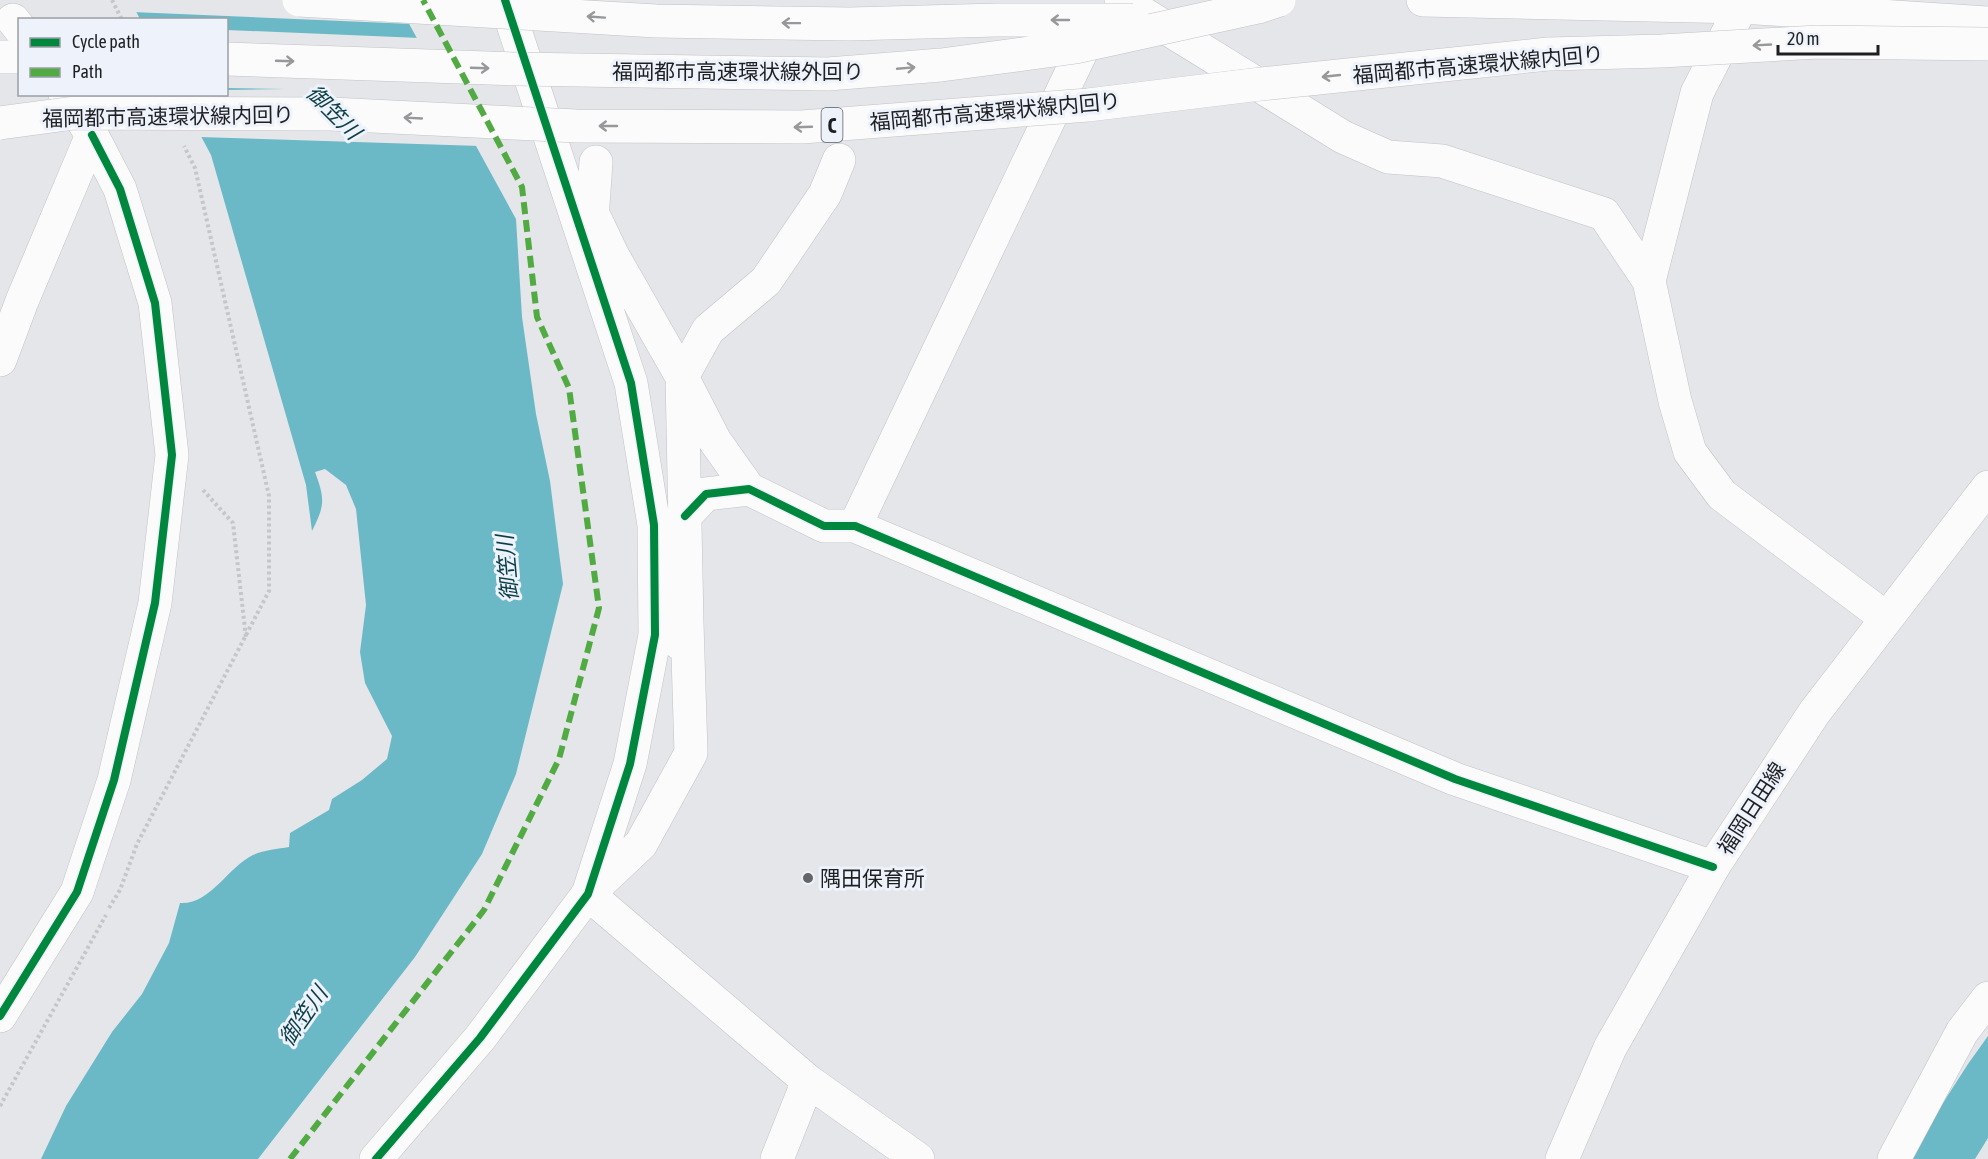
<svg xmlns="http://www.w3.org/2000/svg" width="1988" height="1159" font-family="'Asap Condensed','Noto Sans JP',sans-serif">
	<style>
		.water { fill: #6bb8c7 }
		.pier { fill: #e4e6ea }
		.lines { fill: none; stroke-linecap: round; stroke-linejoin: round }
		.minor-casing { stroke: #c1c2c6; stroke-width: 34 }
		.major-casing { stroke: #c1c2c6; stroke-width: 34 }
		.highway-casing { stroke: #c1c2c6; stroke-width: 34 }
		.path { stroke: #c6c6c8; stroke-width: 4; stroke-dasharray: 3 3; stroke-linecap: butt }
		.minor { stroke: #fbfbfc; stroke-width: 33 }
		.major { stroke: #fbfbfc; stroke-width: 33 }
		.highway { stroke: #fbfbfc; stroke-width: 33 }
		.highway-bridge-casing { stroke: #c1c2c6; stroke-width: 34; stroke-linecap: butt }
		.highway-bridge { stroke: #fbfbfc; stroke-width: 33 }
		.quiet { stroke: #52aa43; stroke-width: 6; stroke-dasharray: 12 6; stroke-linecap: butt }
		.cycleway-casing { stroke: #eef2fa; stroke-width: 11 }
		.cycleway { stroke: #00873e; stroke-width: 8 }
		.oneway { stroke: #97989a }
		.poi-dot { fill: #636568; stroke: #eef2fa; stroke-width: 2 }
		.labels { text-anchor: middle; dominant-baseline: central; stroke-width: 6; stroke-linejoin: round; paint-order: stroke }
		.shield { fill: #eef2fa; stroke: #5c5e63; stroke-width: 1.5 }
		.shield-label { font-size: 20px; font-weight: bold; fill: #1d1f22 }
		.street-label { font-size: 21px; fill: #1d1f22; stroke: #eef2fa }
		.poi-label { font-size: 21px; fill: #1d1f22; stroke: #eef2fa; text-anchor: start }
		.water-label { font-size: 22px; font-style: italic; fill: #0a3d45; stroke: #eef2fa }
	</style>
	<rect width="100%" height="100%" fill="#e4e6ea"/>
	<!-- water -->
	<path class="water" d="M130,0h266l120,219 6,98 14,97 14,67 13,103 -47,190 -34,80 -67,103 -157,202h-217l25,-53 46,-74 30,-38 27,-51 11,-40c30,2 48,-36 73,-48 10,-5 25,-6 36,-8l1,-14 39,-23 3,-11 30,-19 25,-21 5,-23 -27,-53 -5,-31 6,-47 -10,-96 -10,-24 -21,-16 -10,3c10,27 10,33 -3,59l-6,-46 -95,-330 -32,-60 47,-1v-74l-86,-1z
		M1988,1036v102l-13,21h-68l61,-95z"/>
	<!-- pier -->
	<path class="pier" d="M127,0h272l13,24 -280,-12z
		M227,30l193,8 60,108 -282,-9 -22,-43h50l1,-4 58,-1 -58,-1z"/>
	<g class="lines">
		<defs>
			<path id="minor" d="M505,0l126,383 23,142 1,110 -25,129 -42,130
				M1121,0l222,137 45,20 54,4 162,53 45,67
				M1741,7l-44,86 -48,188 26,120 15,51 32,43 164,123
				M13,20l7,9
				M592,212l21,44 69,121 5,246 -8,20
				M591,233l5,-71
				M0,360l22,-59 70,-166 -27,-41
				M749,489l-34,-48 -33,-64 26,-47 58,-49 59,-87 14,-34
				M685,516l21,-22 43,-5 75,37h31l600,253 258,88
				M855,526l240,-503
				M588,894l220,187 -31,78
				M0,1016l77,-124 37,-112 41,-177 17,-148 -17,-152 -35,-114 -28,-54
				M808,1081l110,78
				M376,1159l104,-121 108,-144 53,-50 50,-91 -4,-130
				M1894,1159l68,-127 26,-34"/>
			<path id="major" d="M1562,1159l48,-111 103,-181 101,-154 174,-226"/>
			<path id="highway" d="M1423,0l318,7 247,16
				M0,57h20"/>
		</defs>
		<!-- minor casing -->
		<use href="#minor" class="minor-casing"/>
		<!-- major casing -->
		<use href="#major" class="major-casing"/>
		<!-- highway casing -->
		<use href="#highway" class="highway-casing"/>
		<!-- path -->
		<path class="path" d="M112,0l10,20
			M203,490l30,33 13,115
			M109,908l11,-18 17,-46 132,-253v-95l-74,-328 -11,-22
			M0,1106l106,-191"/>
		<!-- minor -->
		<use href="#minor" class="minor"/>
		<!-- major -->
		<use href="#major" class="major"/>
		<!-- highway -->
		<use href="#highway" class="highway"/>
		<defs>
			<path id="highway-bridge" d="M299,0l357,21 194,3 147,-4h136
				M226,59l291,10 311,5 113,-9 135,-18 182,-40 21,-7
				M0,123l74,-10 257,1 245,12 226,1 286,-22 164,-20 296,-31 114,-3 155,-9 171,2"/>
		</defs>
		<!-- highway-bridge casing -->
		<use href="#highway-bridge" class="highway-bridge-casing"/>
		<!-- highway-bridge -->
		<use href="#highway-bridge" class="highway-bridge"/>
		<!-- quiet -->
		<path class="quiet" d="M290,1159l194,-249 75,-151 40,-151 -30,-220 -32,-71 -15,-130 -99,-187"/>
		<defs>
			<path id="cycleway" d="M685,516l21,-22 43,-5 75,37h31l600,253 258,88
				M0,1016l77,-124 37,-112 41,-177 17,-148 -17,-152 -35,-114 -28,-54
				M376,1159l104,-121 108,-144 42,-130 25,-129 -1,-110 -23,-142 -126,-383"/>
		</defs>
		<!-- cycleway casing -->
		<use href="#cycleway" class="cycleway-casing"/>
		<!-- cycleway -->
		<use href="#cycleway" class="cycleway"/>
	</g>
	<!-- one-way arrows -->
	<defs><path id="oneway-shaft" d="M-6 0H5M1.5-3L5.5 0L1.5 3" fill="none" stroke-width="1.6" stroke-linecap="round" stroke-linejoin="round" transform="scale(1.5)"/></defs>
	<g class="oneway">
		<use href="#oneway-shaft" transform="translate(596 17) rotate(-176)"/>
		<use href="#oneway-shaft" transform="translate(1060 20) rotate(-180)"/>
		<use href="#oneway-shaft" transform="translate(791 23) rotate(-179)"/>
		<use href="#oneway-shaft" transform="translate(1762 45) rotate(177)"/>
		<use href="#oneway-shaft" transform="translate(285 61) rotate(2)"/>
		<use href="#oneway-shaft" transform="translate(480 68) rotate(2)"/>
		<use href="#oneway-shaft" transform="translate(906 68) rotate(-5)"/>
		<use href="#oneway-shaft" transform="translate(1331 76) rotate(174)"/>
		<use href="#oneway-shaft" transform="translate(413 118) rotate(-177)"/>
		<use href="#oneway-shaft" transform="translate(608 126) rotate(-180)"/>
		<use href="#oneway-shaft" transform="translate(803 127) rotate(178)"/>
	</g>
	<!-- markers -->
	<circle class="poi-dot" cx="808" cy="878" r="6"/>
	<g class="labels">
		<!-- shield labels -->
		<rect class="shield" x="821.5" y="108" width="21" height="34" rx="4.5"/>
		<g class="shield-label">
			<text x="832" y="125">C</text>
		</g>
		<!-- street labels -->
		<g class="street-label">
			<text transform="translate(1478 64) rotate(-5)">福岡都市高速環状線内回り</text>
			<text x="738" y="71">福岡都市高速環状線外回り</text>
			<text transform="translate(995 111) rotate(-5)">福岡都市高速環状線内回り</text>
			<text transform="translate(168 116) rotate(-1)">福岡都市高速環状線内回り</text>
			<text transform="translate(1751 808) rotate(-57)">福岡日田線</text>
		</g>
		<!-- poi labels -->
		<g class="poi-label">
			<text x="820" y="878">隅田保育所</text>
		</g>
		<!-- water labels -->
		<g class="water-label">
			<text transform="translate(334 112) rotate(45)">御笠川</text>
			<text transform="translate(507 568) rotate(-95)">御笠川</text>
			<text transform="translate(303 1016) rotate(-55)">御笠川</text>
		</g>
	</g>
	<!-- legend -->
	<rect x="18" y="18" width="210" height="78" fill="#eef2fa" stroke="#9a9ea4" stroke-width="1.5"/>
	<rect x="30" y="38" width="30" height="9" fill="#00873e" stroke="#9a9ea4" stroke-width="1.5"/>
	<text x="72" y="48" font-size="18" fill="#1d1f22">Cycle path</text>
	<rect x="30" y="68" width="30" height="9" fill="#52aa43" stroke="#9a9ea4" stroke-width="1.5"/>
	<text x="72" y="78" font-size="18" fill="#1d1f22">Path</text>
	<!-- scale -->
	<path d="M1778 45v9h100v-9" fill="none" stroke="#1d1f22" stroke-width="3"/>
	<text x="1787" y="45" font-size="18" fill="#1d1f22" stroke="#eef2fa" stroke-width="4.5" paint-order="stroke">20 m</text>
</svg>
